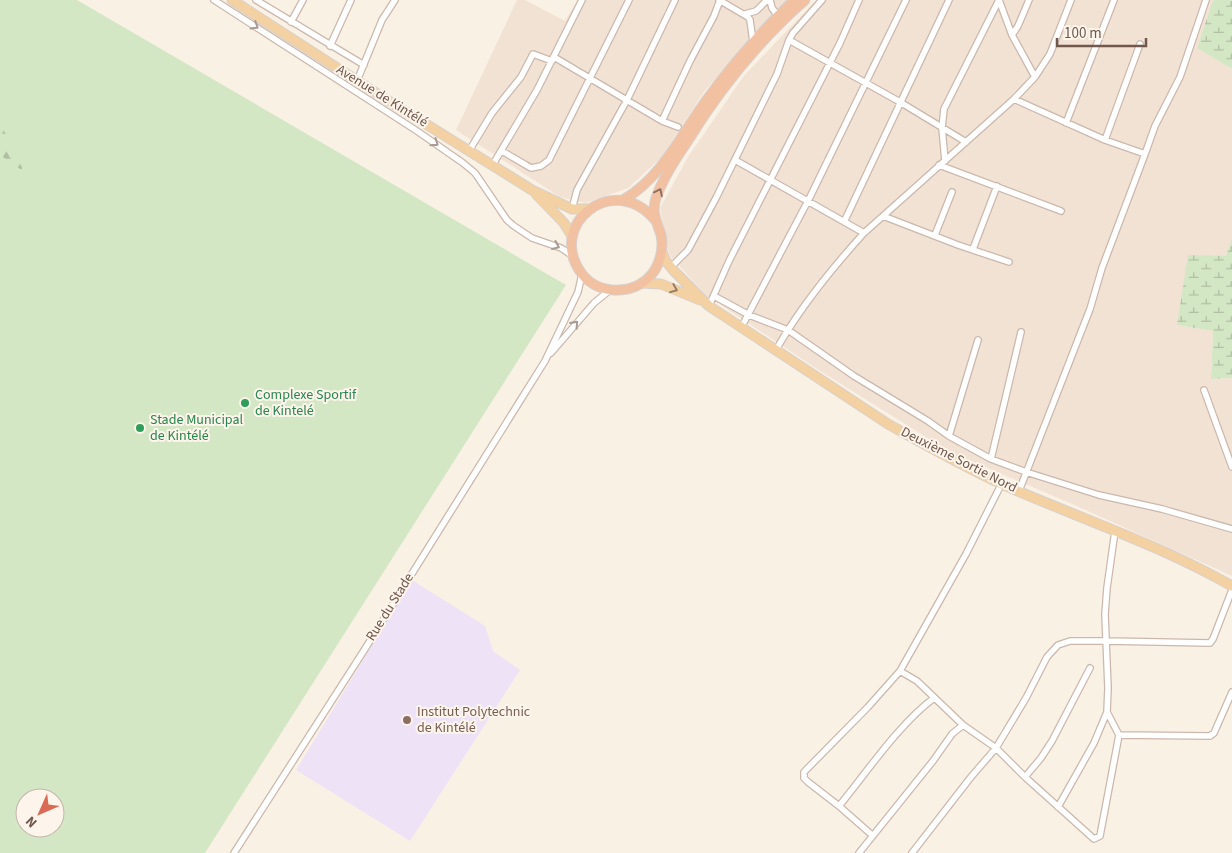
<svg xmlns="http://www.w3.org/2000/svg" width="1232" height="853" font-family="'Source Sans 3',sans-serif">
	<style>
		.residential { fill: #f1e2d4 }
		.education { fill: #eee2f7 }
		.green { fill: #d4e7c5; fill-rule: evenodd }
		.forest { fill: url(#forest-firs) }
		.wetland { fill: url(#wetland-marsh) }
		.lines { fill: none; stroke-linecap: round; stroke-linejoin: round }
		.minor-casing { stroke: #cbb8ac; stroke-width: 8 }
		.primary-casing { stroke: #d7d0cd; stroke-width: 11 }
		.trunk-casing { stroke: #d7d0cd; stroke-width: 11 }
		.minor { stroke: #fff; stroke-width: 5.5 }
		.primary { stroke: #f4d1a2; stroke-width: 9 }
		.trunk { stroke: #f2c1a2; stroke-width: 9 }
		.oneway { stroke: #aa9a94 }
		.oneway2 { stroke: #917262 }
		.oneway3 { stroke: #987c66 }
		.leisure-dot { fill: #2e9e5b; stroke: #fdf5eb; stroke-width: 2 }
		.education-dot { fill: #8d6e63; stroke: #fdf5eb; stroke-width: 2 }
		.labels { text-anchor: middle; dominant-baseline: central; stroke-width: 4; stroke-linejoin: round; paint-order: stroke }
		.street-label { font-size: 14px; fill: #71574c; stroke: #fdf5eb }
		.leisure-label { font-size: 14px; fill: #27864d; stroke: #fdf5eb; text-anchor: start }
		.education-label { font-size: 14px; fill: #785e54; stroke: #fdf5eb; text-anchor: start }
	</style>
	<defs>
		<pattern id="forest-firs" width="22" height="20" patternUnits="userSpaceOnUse" patternTransform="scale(1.25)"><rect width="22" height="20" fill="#d4e7c5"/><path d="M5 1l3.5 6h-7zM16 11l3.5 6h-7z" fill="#b0bea2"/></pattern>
		<pattern id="wetland-marsh" width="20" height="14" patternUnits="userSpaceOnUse" patternTransform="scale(1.25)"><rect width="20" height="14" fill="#d4e7c5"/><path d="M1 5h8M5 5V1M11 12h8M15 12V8" fill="none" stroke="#b0bea2"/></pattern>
	</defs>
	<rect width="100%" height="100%" fill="#faf1e5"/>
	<!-- residential -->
	<path class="residential" d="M517,0h8l40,21 13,-21h208l-42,45 -40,47 -43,66 -33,30 -42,15 -26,-6 -104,-67z
		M816,0h397l-16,48 35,21v169l-5,18 -50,69 36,6 -2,48 21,-1v198l-162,-73 -120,-51 -133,-83 -111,-74 -37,-40 -9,-47 28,-51 55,-80z"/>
	<!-- education -->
	<path class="education" d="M412,580l73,46 8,25 27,19 -110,171 -114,-71z"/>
	<!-- green -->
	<path class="green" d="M0,0h77l489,285 -361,568h-205zM25,798h30v30h-30z"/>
	<!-- forest -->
	<path class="forest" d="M0,123l22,43v3h-2l-20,-14z"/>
	<!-- wetland -->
	<path class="wetland" d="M1213,0h19v69l-35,-21z
		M1232,238v140l-21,1 2,-48 -36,-6 11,-70 38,1z"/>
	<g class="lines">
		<defs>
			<path id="minor" d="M214,0l203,131 46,32 12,10 32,47 7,6 18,12 29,10 12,8
				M256,0l108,65
				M719,0l29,17 2,3 3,22
				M770,0l2,8 6,8
				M999,0l13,35 23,42
				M745,14l11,-3 11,-11
				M291,22l12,-22
				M1012,35l6,-9 11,-26
				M789,40l111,62 66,40
				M330,46l21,-46
				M554,57l108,64 16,6
				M357,81l25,-61 13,-20
				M1014,99l91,41 40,14
				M662,121l28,-60 24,-45 6,-16
				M1066,123l48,-123
				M1105,140l35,-96
				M469,151l23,-38 29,-36 12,-23 19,7
				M502,151l29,17 10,-2 8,-6 80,-160
				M735,160l129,73
				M945,161l-3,-33 2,-19 55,-109
				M939,165l122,46
				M492,166l45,-76 45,-90
				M572,209l5,-19 50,-90 48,-100
				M883,216l75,29 51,17
				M844,222l105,-222
				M935,235l17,-43
				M973,249l24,-63
				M671,267l17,-17 28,-52 61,-124 12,-34 4,-7 29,-33
				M714,296l35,19 39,15 66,46 74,45 21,15 42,23 35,13 73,23 63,14 70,20
				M709,306l20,-45 111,-218 19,-43
				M741,328l69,-131 96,-197
				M776,350c22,-39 58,-84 88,-117l150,-134 21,-22 15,-23 21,-54
				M551,353l43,-50 16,-13
				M1204,390l28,77
				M949,436l29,-96
				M991,459l30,-127
				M1019,491l71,-182 12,-41 43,-114 10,-28 25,-49 26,-77
				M900,671l17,10 46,44 33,23 29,29 69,62 6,-3 19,-101
				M1107,712l12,23 91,1 4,-3 18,-41
				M1025,777l16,-19 11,-17 38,-73
				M839,806c28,-34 60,-82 95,-108
				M1058,807l36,-64 13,-31 1,-24 -3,-74 2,-26 8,-57
				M872,835l-33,-29 -31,-24 -4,-4v-6l64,-65 32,-36 66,-117 36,-71
				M234,853l129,-201 182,-291 33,-69 4,-18
				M859,853l74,-92 19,-27 11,-9
				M912,853l59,-76 25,-29 30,-50 21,-41 11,-12 12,-4h37l103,2 3,-4 19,-49"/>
			<path id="primary" d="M232,0l152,98 148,92 40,19h18
				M536,194l28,29 8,13
				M662,252l3,8 9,11 35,35 179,118c39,22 78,44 118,62 76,33 154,59 226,100
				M642,283l19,1 39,16"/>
			<path id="trunk" d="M623,200c39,-22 59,-67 85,-102 26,-36 55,-68 86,-98
				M655,220c-41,-50 -110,5 -73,54 17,22 53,21 70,0 8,-10 12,-26 9,-39 -4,-13 -10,-23 -5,-37 7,-20 19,-38 31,-56 32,-52 71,-101 118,-142"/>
		</defs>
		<!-- minor casing -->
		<use href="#minor" class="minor-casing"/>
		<!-- primary casing -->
		<use href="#primary" class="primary-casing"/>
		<!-- trunk casing -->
		<use href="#trunk" class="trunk-casing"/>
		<!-- minor -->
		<use href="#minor" class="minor"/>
		<!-- primary -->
		<use href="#primary" class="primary"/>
		<!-- trunk -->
		<use href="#trunk" class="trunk"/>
	</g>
	<!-- one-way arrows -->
	<defs><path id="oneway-chevron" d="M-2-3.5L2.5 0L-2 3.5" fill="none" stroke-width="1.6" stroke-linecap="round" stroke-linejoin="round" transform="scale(1.25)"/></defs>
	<g class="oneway">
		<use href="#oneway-chevron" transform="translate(255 26) rotate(32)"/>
		<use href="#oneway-chevron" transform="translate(435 143) rotate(35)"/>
		<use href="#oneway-chevron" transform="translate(556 246) rotate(24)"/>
		<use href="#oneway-chevron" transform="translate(575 324) rotate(-48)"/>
	</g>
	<use class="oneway2" href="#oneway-chevron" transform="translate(659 192) rotate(-64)"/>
	<use class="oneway3" href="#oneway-chevron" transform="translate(674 289) rotate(22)"/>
	<!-- markers -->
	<g class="leisure-dot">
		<circle cx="245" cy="403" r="5"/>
		<circle cx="140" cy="428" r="5"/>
	</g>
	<circle class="education-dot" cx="407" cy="720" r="5"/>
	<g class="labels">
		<!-- street labels -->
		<g class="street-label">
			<text transform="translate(382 96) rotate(32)">Avenue de Kintélé</text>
			<text transform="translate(959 460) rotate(27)">Deuxième Sortie Nord</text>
			<text transform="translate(390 607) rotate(-58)">Rue du Stade</text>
		</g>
		<!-- leisure labels -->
		<g class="leisure-label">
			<text x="255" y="395">Complexe Sportif<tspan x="255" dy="16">de Kintelé</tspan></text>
			<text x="150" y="420">Stade Municipal<tspan x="150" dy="16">de Kintélé</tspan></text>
		</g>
		<!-- education labels -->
		<g class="education-label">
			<text x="417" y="712">Institut Polytechnic<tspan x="417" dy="16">de Kintélé</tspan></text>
		</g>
	</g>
	<!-- north arrow -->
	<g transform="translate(40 813) rotate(225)"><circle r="24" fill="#fdf5eb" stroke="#c5b6ab"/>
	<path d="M0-4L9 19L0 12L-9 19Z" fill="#db6a54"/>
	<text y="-8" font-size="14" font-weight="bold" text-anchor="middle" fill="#71574c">N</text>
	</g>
	<!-- scale -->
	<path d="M1057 38v8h89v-8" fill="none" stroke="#71574c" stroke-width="2.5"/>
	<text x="1064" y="38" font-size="15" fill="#71574c" stroke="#fdf5eb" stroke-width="4" paint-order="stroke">100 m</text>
</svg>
